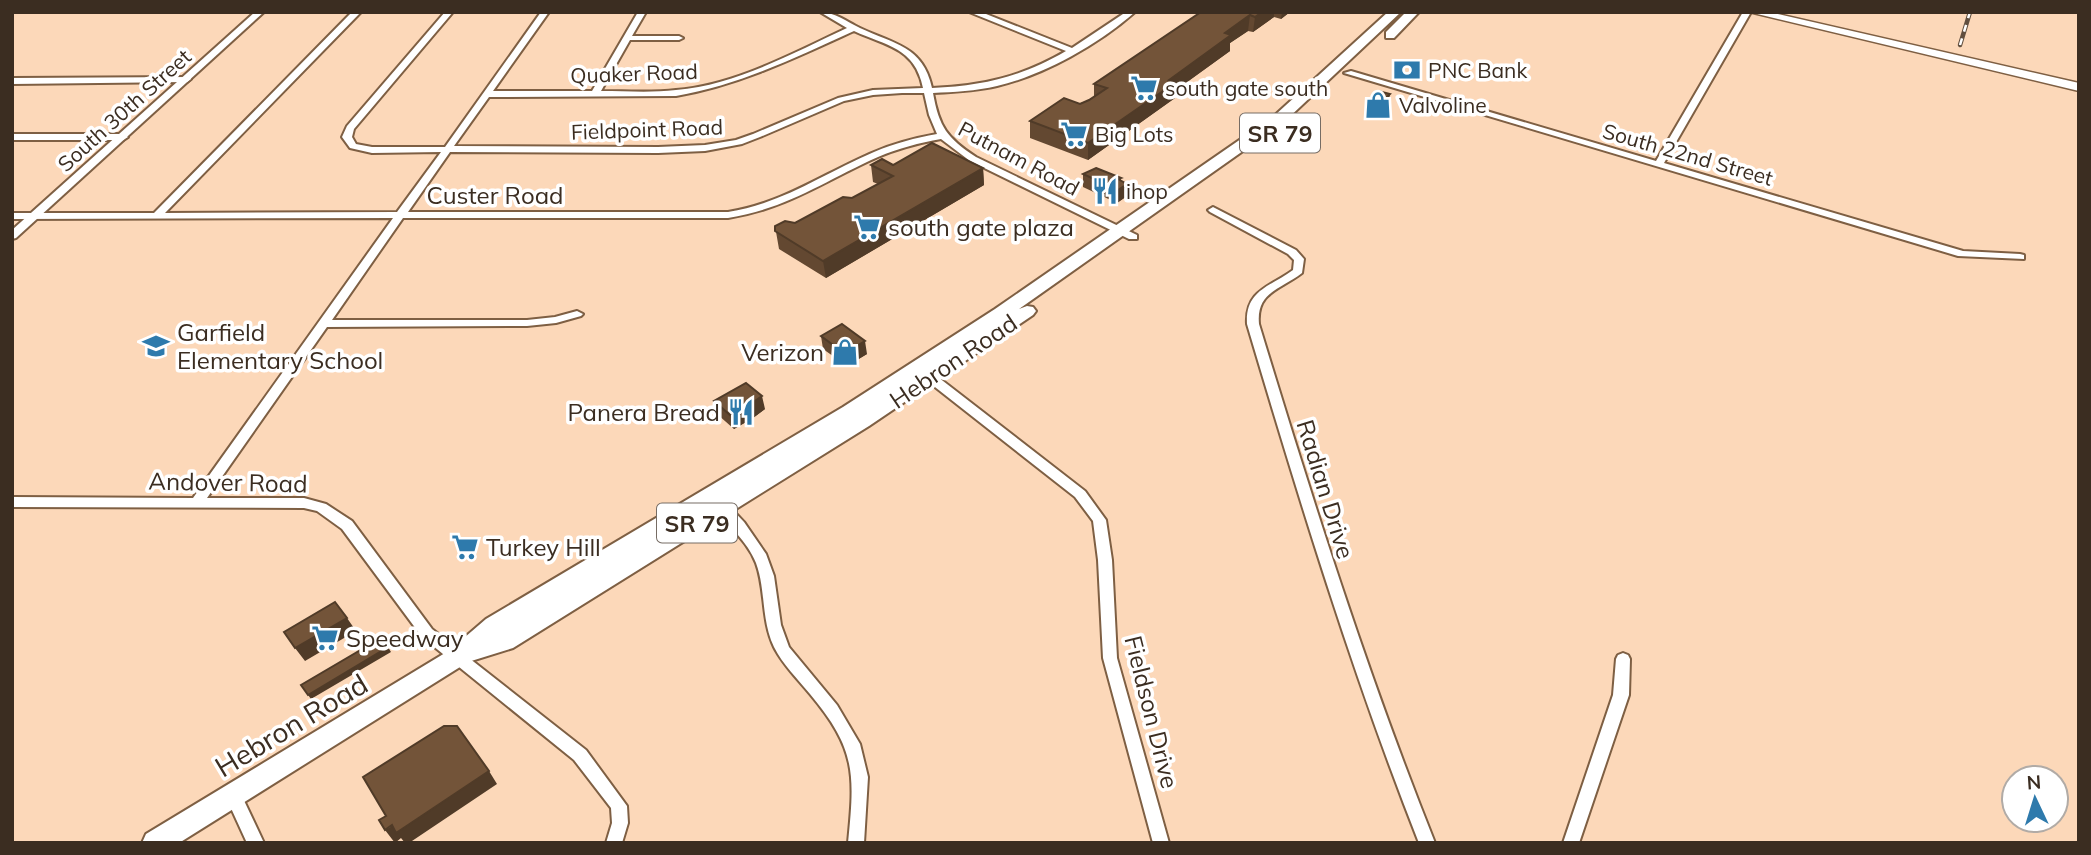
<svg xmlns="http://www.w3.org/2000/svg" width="2091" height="855" font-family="Mulish,sans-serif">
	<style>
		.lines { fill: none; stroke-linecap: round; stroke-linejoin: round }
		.minor-casing { stroke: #7e5f43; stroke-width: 4 }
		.tertiary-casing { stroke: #7e5f43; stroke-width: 4 }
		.secondary-casing { stroke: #7e5f43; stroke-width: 3 }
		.trunk-casing { stroke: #7e5f43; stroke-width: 4 }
		.minor { fill: #fff; fill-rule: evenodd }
		.tertiary { fill: #fff; fill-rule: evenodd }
		.secondary { fill: #fff; fill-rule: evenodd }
		.trunk { fill: #fff; fill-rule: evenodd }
		.rail-casing { stroke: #614f3f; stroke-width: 4.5 }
		.rail { stroke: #fff; stroke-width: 2.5; stroke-dasharray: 7; stroke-linecap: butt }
		.wall { fill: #634831 }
		.shaded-wall { fill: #503b28 }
		.building { fill: #735439; stroke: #503b28; stroke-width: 2 }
		.labels { text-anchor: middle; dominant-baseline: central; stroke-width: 7; stroke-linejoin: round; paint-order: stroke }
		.far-poi-label { font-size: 21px; fill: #3b2d21; stroke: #fff; text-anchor: start }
		.far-street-label { font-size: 21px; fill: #3b2d21; stroke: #fff }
		.shield { fill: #fff; stroke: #766c64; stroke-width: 2 }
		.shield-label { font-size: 23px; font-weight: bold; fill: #3b2d21 }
		.street-label { font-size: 24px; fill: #3b2d21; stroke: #fff }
		.poi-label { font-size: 24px; fill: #3b2d21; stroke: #fff; text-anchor: start }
		.near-street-label { font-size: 28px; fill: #3b2d21; stroke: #fff }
	</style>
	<rect width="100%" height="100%" fill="#fcd8b9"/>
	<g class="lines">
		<defs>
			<path id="minor" d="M352,12h9l-196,201 232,-1 44,-60 -69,1 -22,-5 -8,-11 5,-11 98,-114h8l-99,117 -2,8 4,7 16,3h73l96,-135h8l-56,79h99l46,-79h8l-14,24h47l4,2 -4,2h-49l-29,51c24,0 50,2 75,-1 60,-5 117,-37 171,-62l-27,-16c15,0 27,10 40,16 34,16 63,18 72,60 51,-2 89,-11 134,-37l-97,-39h12l91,36 54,-36h9c-36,32 -91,63 -138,74 -21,5 -43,6 -64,7 6,34 14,45 43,64l161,78v4h-8l-159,-78 -29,-22c-22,4 -42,9 -63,18 -54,24 -89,51 -150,61h-325l-71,102h195l28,-3 22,-6 6,3 -2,2 -25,7 -29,3 -200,1 -120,171h97l22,6 26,17 80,108 154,121 41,56 1,17 -6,20h-16l6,-20 -1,-15 -37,-48 -152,-123 -80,-108 -25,-18 -13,-3 -292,-1v-10l181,1 200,-280 -381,1v-6h142zM854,31c32,15 61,16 69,57l-50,2 -35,8 -85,36 -17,6 -31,5 -47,2 -204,-1 35,-49 187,-1c63,-11 119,-38 178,-65zM902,93h22l5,22 8,19c-22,4 -42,9 -63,18 -50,21 -90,51 -146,60h-320l42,-60 208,1 47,-2 37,-7 18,-7 84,-36 29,-6z
				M1743,12h8l-87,151 299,88 57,3 4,1v4l-66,-3 -614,-183 7,-2 305,90z
				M190,77l1,2 -4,3 -175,2v-6z
				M12,134h111l5,3 -5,3h-111z
				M1213,207l83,43 8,9 -2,14c-22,17 -46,19 -43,51 53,175 108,349 176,519h-16c-67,-170 -120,-344 -172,-519 -2,-34 23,-37 46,-54l1,-10 -6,-6 -78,-42 -2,-2z
				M930,373l4,1 151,117 21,29 6,40 5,98 52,185h-16l-50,-185 -5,-98 -5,-39 -18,-24 -149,-117 -2,-3z
				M722,502l5,2 17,18 22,32 8,22 7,49 8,22 48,58 23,39 8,33 -4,66h-16c7,-70 8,-94 -38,-149 -13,-16 -27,-29 -36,-47 -13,-27 -8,-57 -18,-84 -9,-23 -28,-36 -41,-56l2,-3z
				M1623,653l5,2 2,4 -1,36 -50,148h-16l50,-148 3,-36 2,-4z
				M233,787l6,3 25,53h-17l-22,-48 2,-5z"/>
			<path id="tertiary" d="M255,12h9l-248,226 -4,1v-9z"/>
			<path id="secondary" d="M1749,12h20l310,71v8z"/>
			<path id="trunk" d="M1388,12h13l-117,110 -265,187 8,-3 6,1 3,4 -3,4 -164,111 -356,222 -45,14 -289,181h-37l4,-9 304,-184 36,-31 357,-212 152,-98 279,-193z
				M1406,12h13l-25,26h-8v-6z"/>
		</defs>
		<!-- minor casing -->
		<use href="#minor" class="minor-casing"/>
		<!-- tertiary casing -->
		<use href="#tertiary" class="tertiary-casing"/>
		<!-- secondary casing -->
		<use href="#secondary" class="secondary-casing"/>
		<!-- trunk casing -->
		<use href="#trunk" class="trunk-casing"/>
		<!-- minor -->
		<use href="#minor" class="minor"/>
		<!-- tertiary -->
		<use href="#tertiary" class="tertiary"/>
		<!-- secondary -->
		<use href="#secondary" class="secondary"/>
		<!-- trunk -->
		<use href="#trunk" class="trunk"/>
		<defs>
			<path id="rail" d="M1960,45l10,-33"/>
		</defs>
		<!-- rail casing -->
		<use href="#rail" class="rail-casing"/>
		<!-- rail -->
		<use href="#rail" class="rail"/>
	</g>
	<!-- wall -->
	<path class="wall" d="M1201,12h89l-9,7 -7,-2 -21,15 -5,-1 -18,12v8l-54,39 -1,8 -87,62 -58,-22v-17l59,-21 5,-3v-13z
		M1390,94l-2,8 -7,8 -12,-3 1,-8z
		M871,165l112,3 1,17 -158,93 -47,-29 -4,-23 20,-3 57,-25 26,-14 -5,-2z
		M1083,174l38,7 6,15 -10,7 -34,-16z
		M821,336l46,18 -20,12 -24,-17z
		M714,401l51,8 -12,9 -19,11 -17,-15z"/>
	<!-- shaded-wall -->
	<path class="shaded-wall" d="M1262,12h12v5l-21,15 2,-15z
		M1282,12h8l-9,7z
		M1250,15l-2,16 -18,12v8l-54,39 -1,8 -87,62v-17l81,-63 56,-47z
		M1390,94l-2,8 -7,8 1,-8z
		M983,168l1,17 -158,93 -3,-17z
		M1121,178l-1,10 7,-4v12l-10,7 1,-24z
		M865,341l2,13 -20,12 -3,-13z
		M762,396l3,13 -12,9 -19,11 -4,-14z
		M347,618l9,13 -51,30 -10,-13z
		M388,647l3,5 -80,47 -3,-4z
		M489,771l8,13 -88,59h-4l-4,-5 -6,5 -10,-13z"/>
	<!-- building -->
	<path class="building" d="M1201,12h61l-7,5 -5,-2 -25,18 6,2 -62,45 7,2 -88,61 -58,-22 34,-23 16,6 9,-4 18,-12 -13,-4z
		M1378,91l12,3 -8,8 -12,-3z
		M932,143l51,25 -160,93 -48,-30v-5l10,-5 10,2 48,-26 9,1 41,-22 -22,-11 11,-6 11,6z
		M1096,168l25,10 -3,1 9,5 -9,6 -35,-16z
		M842,324l23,17 -21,12 -23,-17z
		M746,383l16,13 -13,9 -19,10 -16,-14z
		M335,602l12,16 -52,30 -11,-16z
		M381,638l7,9 -80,48 -7,-10z
		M444,726h13l32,45 -93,62 -4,-8 -7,5 -6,-10 7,-4 -23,-39z"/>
	<!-- icons -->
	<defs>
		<symbol id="bank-bare" viewBox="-9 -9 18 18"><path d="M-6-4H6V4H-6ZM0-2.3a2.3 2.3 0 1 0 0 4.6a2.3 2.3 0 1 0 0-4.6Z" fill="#2e7aac" stroke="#fff" stroke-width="2.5" paint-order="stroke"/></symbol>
		<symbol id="supermarket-bare" viewBox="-9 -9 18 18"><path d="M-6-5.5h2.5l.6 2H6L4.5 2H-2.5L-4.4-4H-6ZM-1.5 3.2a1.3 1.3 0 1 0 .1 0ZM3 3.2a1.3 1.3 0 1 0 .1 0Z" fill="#2e7aac" stroke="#fff" stroke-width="2.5" paint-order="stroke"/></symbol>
		<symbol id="shop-bare" viewBox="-9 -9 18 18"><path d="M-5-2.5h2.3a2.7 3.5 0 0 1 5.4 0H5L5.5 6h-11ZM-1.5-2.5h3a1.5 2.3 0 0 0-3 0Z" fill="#2e7aac" stroke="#fff" stroke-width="2.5" paint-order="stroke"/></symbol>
		<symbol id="restaurant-bare" viewBox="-9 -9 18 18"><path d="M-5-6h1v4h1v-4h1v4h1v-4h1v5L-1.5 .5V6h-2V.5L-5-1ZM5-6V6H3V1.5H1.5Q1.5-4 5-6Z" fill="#2e7aac" stroke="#fff" stroke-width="2.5" paint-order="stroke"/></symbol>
		<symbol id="school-bare" viewBox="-9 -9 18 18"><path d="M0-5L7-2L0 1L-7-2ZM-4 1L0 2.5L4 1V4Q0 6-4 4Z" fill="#2e7aac" stroke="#fff" stroke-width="2.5" paint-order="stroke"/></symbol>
	</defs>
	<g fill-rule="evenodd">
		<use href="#bank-bare" x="1388" y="51" width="38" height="38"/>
		<use href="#supermarket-bare" x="1125" y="69" width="38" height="38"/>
		<use href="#shop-bare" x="1359" y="86" width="38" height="38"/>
		<use href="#supermarket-bare" x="1055" y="115" width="38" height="38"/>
		<use href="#restaurant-bare" x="1086" y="172" width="38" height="38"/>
		<use href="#supermarket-bare" x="848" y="208" width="38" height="38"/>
		<use href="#school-bare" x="137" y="327" width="38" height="38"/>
		<use href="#shop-bare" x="826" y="333" width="38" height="38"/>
		<use href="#restaurant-bare" x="722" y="393" width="38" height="38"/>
		<use href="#supermarket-bare" x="446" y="528" width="38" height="38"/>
		<use href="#supermarket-bare" x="306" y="619" width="38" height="38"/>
	</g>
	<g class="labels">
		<!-- far-poi labels -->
		<g class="far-poi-label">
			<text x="1428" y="70">PNC Bank</text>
			<text x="1165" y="88">south gate south</text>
			<text x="1399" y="105">Valvoline</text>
			<text x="1095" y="134">Big Lots</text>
			<text x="1126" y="191">ihop</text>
		</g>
		<!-- far-street labels -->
		<g class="far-street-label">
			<text transform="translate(634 73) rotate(-2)">Quaker Road</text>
			<text transform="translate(124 110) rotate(-42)">South 30th Street</text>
			<text transform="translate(647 129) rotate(-2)">Fieldpoint Road</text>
			<text transform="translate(1688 154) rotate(16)">South 22nd Street</text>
			<text transform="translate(1019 158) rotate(28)">Putnam Road</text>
		</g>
		<!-- shield labels -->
		<g class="shield">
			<rect x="1240" y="113.5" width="80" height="39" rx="5"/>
			<rect x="657" y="503.5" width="80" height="39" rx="5"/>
		</g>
		<g class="shield-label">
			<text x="1280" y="133">SR 79</text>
			<text x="697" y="523">SR 79</text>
		</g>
		<!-- street labels -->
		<g class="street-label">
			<text x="495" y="195">Custer Road</text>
			<text transform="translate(953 361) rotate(-34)">Hebron Road</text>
			<text transform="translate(228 482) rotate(1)">Andover Road</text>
			<text transform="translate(1326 489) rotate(73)">Radian Drive</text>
			<text transform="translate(1152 712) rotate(76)">Fieldson Drive</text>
		</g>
		<!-- poi labels -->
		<g class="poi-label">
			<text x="888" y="227">south gate plaza</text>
			<text x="177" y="332">Garfield<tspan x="177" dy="28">Elementary School</tspan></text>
			<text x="824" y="352" text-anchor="end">Verizon</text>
			<text x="720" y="412" text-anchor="end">Panera Bread</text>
			<text x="486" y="547">Turkey Hill</text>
			<text x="346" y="638">Speedway</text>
		</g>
		<!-- near-street labels -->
		<g class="near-street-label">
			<text transform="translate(291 725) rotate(-31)">Hebron Road</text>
		</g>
	</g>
	<!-- border -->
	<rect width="2091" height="855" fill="none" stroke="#3b2d21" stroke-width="28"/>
	<!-- north arrow -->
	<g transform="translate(2035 799) rotate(356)"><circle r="33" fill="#ffffff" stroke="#b1aba6" stroke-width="2"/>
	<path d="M0-5L12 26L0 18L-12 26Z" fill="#2e7aac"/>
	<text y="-10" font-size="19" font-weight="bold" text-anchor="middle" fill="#3b2d21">N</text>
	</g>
</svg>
